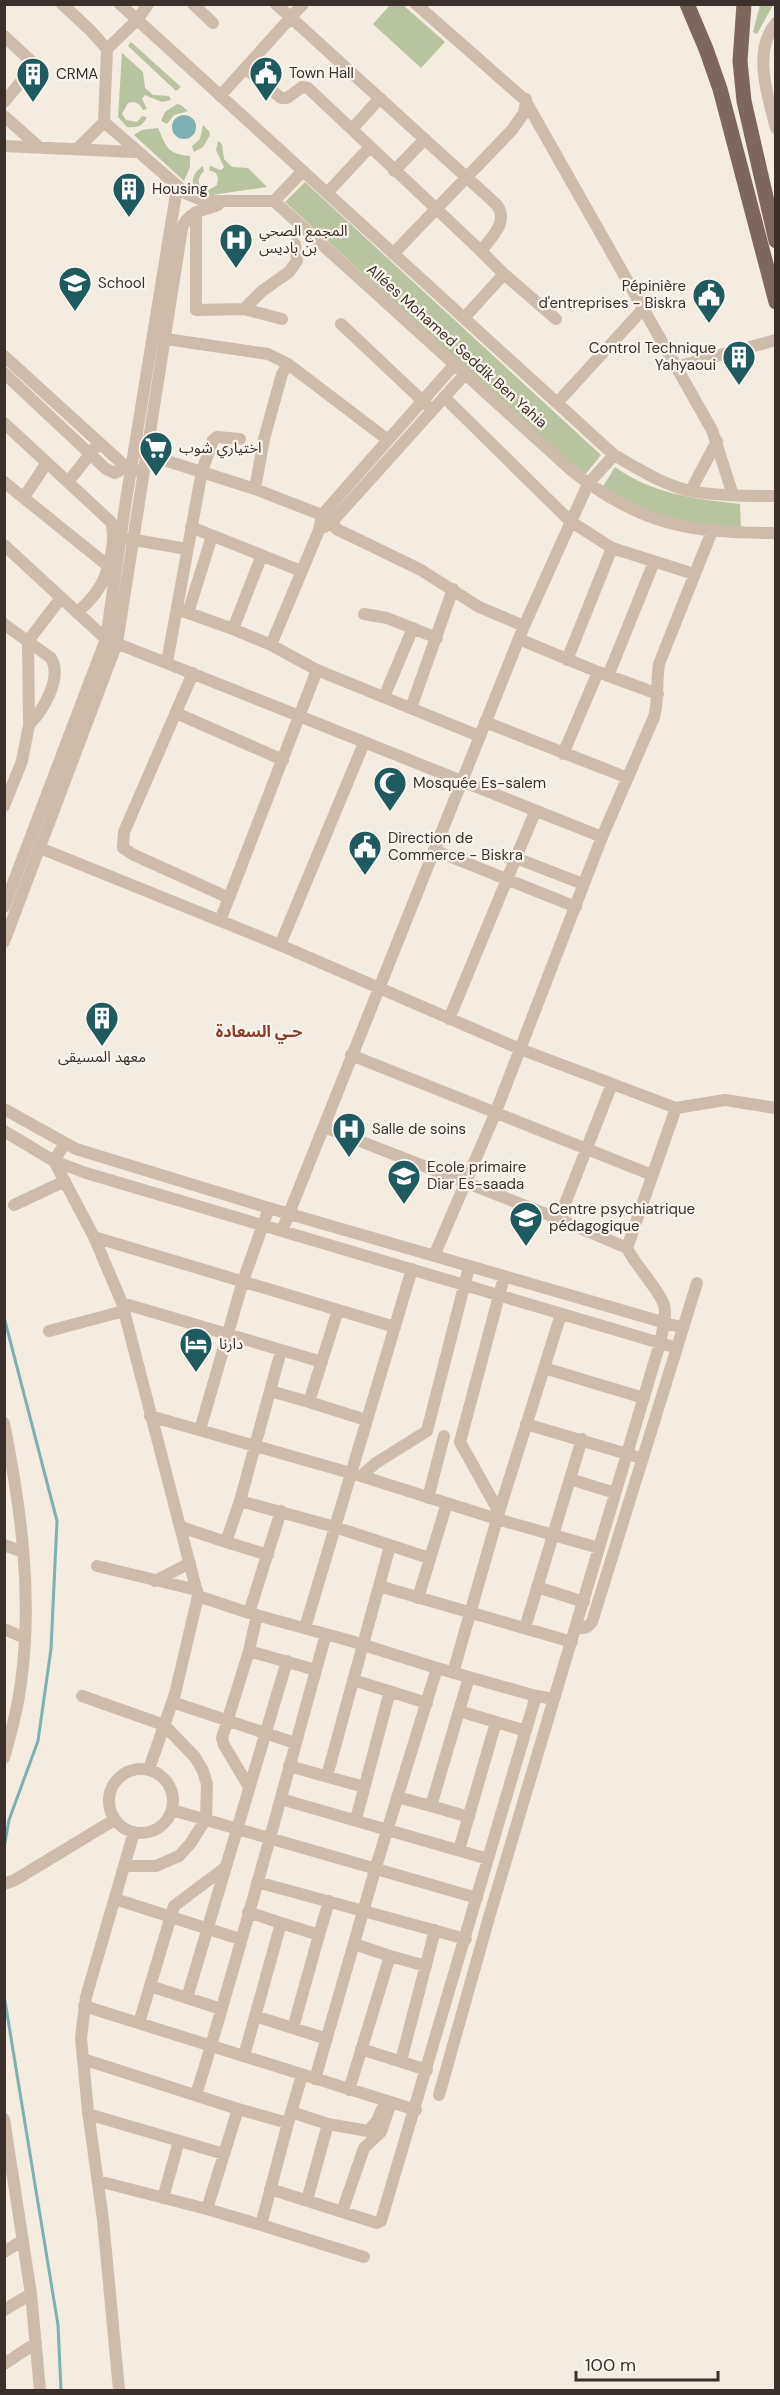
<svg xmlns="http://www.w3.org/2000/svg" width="780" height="2395" font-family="'DM Sans','Noto Sans Arabic',sans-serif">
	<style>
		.green { fill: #b8c4a0 }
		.water { fill: #7fb0b2 }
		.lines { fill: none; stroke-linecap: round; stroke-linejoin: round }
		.stream { stroke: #7fb0b2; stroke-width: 3 }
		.minor { stroke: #cdbbac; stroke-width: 12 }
		.major { stroke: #7d675c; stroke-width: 15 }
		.labels { text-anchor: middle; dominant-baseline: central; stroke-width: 4.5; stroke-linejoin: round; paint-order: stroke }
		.poi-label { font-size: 15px; fill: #3b302b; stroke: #fbf5ee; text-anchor: start }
		.street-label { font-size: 15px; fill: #3b302b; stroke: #fbf5ee }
		.neighbourhood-label { font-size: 16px; font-weight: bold; fill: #8c3b22; stroke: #fbf5ee }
	</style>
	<rect width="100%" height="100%" fill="#f4ebe1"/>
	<!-- green -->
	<path class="green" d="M390,5h13l42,37 -24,26 -48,-44z
		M760,5h13l-16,29 -4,-2z
		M131,42l50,45 -5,4 -48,-45z
		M122,53l21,19 2,16 8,7 16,1 2,4 -9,2 -17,-7 -3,4 5,10 -4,1c-4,-7 -7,-9 -15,-7l-6,11 4,6 11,2 5,-6 5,1c-4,9 -10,11 -20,10l-9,-10z
		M177,104l4,1 7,6 -14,4 -7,9 -6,-3 4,-9z
		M203,125l6,6 1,4 -7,12 -9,5 -2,-6 8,-7z
		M158,128c8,17 8,26 32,28v11l-6,14 -50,-46 8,-5z
		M218,141l4,3 2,15 8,8 16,1 19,19 -62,9c-16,-7 -16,-21 -2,-30l1,5c-8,8 -7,15 3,20l10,-6 1,-7 -2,-5 -7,-3 1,-4 11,4 3,-3 -8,-17z
		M305,182l296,273 -17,21 -299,-274z
		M615,467c37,27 81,32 125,37l1,25 -78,-11 -61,-30z"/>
	<!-- water -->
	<path class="water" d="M172 127a12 12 0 1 1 24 0a12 12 0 1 1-24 0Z"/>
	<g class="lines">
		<!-- stream -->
		<path class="stream" d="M4,1317l53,204 -6,128 -13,92 -29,79 -5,28
			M4,1995l54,330 3,65"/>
		<!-- minor -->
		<path class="minor" d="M62,4l28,26 17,19 -3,73 83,72 17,7h70l297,269c69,55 118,63 205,63
			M120,4l494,451c23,13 46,28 72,35 25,6 63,6 90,6
			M193,4l20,19
			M276,4l221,201c12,18 -6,32 -16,46l23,23 52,45
			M416,4l109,96 187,330 21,65
			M776,23c-24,27 -8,75 0,105
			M4,36l31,29 -31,37
			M107,49l30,-29 11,-16
			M245,68l36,30h6l15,-11 6,1 173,163
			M220,96l83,-92
			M4,116l35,31
			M352,129l28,-31
			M4,146l132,6
			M78,148l26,-26
			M394,171l31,-32
			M327,193l42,-45
			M274,201l29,-30
			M196,212v98l48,-1 18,-18 27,-19 8,-11 -2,-17
			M393,254l119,-124 12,-17 2,-14
			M244,309l38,10
			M464,318l40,-44
			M341,324l86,81
			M159,338l109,16 20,10 -6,10 -18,65 -9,50
			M4,356l122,111 12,4
			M288,364l100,76
			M676,367l100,-27
			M4,373l102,96 9,4 11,-6
			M444,397l126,124 42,27 82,26
			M557,403l86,-94
			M4,423l107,99c6,17 -3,55 -14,69 -5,8 -13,15 -20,22
			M142,453l113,36 67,26 16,15 13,6 70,34 58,37 45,19
			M4,482l103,83
			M68,482l27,-34
			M691,490l26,-49
			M24,497l22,-33
			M191,527l110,44
			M324,527l7,-4 135,-150
			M129,539l58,10
			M4,545l102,94 496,198
			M177,609l56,20 38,16 46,25 162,66
			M188,613l24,-77
			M364,614l23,4 50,20
			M4,624l47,34c12,20 -8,52 -22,67
			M233,629l29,-74
			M519,639l79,33 60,22
			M271,645l48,-115 3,-15 133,-151
			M567,660l45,-112
			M167,662l35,-191 11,-31 4,-3 23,2
			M193,673l-69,159 -1,16 11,7 93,42
			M608,676l46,-114
			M384,697l29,-69
			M411,708l42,-119
			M176,713l107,47
			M485,722l143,56
			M563,754l35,-82
			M4,806l18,-45 7,-36 -1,-84 33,-43
			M40,848l240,97 240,104 156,59 -49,140c8,17 33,43 37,57 3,12 -2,26 -4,38l-106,356 -18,-3 -99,-28 -86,-27 -102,-28 -51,-17
			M434,850l142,57
			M516,858l67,26
			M4,907l102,-268 20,-139 51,-312
			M220,921l97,-251
			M4,942l113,-299 65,-415c6,-16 21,-18 36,-23
			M280,945l84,-202
			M449,1019l86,-207
			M351,1055l301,120
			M676,1108l49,-8 51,8
			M4,1109l72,40 193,59 414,120
			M324,1127l235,92 68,29
			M4,1131l50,30 32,12 591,175
			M65,1143l-11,18 40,76 28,66 76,293 -23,98 -26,75
			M14,1205l51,-24
			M559,1219l53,-135
			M282,1231l242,-605 64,-142 26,-29
			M94,1237l301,90
			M434,1256l61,-142 107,-277 52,-120c5,-18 2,-35 5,-53l53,-133
			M122,1303l200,59
			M49,1331l75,-20
			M281,1351l-11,40 39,11 29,-92
			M544,1368l100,30
			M309,1402l57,18
			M150,1416l211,60 136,43 102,29
			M4,1423c17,85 29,173 17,259 -3,26 -10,51 -17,76
			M526,1424l108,32
			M200,1430l43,-149 26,-73
			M361,1476l15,-13 51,-32 42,-164
			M570,1479l45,14
			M428,1498l16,-62
			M240,1501l95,26 94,31
			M499,1512l-39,-70 44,-165
			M181,1527l45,15 14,-41 30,-110
			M226,1542l42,13
			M4,1545l19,7
			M97,1566l100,24
			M155,1581l35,-18
			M379,1586l193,56
			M537,1587l47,15
			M418,1598l29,-95
			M249,1613l32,-102
			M305,1628l107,-359
			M525,1628l57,-189
			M4,1629l21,9
			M576,1629l11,-2 5,-5 105,-339
			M249,1651l67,19
			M453,1673l46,-161 62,-198
			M469,1677l-38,129 38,11
			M353,1680l74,23
			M82,1696l82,29 31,32 8,14 4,13 -1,35 -16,25 -11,12 -23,10h-32
			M172,1702l123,41
			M459,1711l37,11 -37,128
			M496,1722l30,9
			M289,1766l75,21
			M109 1801a32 32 0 1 1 64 0a32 32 0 1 1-64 0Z
			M327,1776l63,-230
			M249,1787l-25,-42 -2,-7 27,-87 8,-36
			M397,1797l34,9
			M281,1799l207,60
			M172,1810l305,88
			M356,1819l34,-128
			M257,1882l209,57
			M4,1884l11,-4 99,-60
			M115,1899l125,40
			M281,1923l38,12 10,-34
			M390,1956l36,10
			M150,1986l71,23
			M187,1998l100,-337
			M84,2006l332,104
			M255,2016l72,23
			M139,2023l35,-117 52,-39
			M293,2028l26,-93
			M361,2049l66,21
			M244,2056l37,-133 -33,-11
			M83,2059l155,50 -31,100 -109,-28
			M401,2061l34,-131
			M315,2079l60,-209 62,-202
			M349,2090l41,-134 -36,-12
			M196,2095c47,-152 87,-307 130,-461
			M439,2095l51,-181 64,-215
			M238,2109l50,14 14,-48
			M291,2112l37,12 -21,76
			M88,2114l136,40
			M4,2119l27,175 9,96
			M328,2124l40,7 9,-10 5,-12
			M270,2189l107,34 4,-2 155,-525
			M163,2198l16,-57
			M207,2209l54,16 27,-102
			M342,2212l22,-64 17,-16 10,-30
			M261,2225l103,32
			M4,2252l19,-12
			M4,2310l27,-16
			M4,2364l32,-21
			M119,2390l-16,-170 -15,-109 -7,-73 5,-41 48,-165"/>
		<!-- major -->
		<path class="major" d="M687,4l19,45 14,40 56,213
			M744,4l-4,57 4,40 32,140"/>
	</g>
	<!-- icons -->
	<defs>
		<symbol id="civic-pin" viewBox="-11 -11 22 30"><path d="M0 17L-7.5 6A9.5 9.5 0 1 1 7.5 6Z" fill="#1f5a5e" stroke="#fbf5ee"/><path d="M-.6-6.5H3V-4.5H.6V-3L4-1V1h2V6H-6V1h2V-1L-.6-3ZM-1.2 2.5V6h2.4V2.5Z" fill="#fff"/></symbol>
		<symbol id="building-pin" viewBox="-11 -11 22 30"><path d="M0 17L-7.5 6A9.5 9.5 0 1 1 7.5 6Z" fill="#1f5a5e" stroke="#fbf5ee"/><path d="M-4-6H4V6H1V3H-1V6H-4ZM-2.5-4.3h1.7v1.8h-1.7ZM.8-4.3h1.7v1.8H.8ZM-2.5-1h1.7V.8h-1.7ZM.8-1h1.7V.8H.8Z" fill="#fff"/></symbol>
		<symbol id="hospital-pin" viewBox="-11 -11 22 30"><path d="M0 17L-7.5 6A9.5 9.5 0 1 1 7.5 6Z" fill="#1f5a5e" stroke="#fbf5ee"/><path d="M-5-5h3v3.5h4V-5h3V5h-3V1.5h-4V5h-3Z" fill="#fff"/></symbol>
		<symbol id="school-pin" viewBox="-11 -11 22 30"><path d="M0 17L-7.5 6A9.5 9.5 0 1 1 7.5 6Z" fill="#1f5a5e" stroke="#fbf5ee"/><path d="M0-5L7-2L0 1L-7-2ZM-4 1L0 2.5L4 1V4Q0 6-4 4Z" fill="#fff"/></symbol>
		<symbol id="supermarket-pin" viewBox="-11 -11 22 30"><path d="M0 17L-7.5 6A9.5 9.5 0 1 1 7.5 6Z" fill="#1f5a5e" stroke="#fbf5ee"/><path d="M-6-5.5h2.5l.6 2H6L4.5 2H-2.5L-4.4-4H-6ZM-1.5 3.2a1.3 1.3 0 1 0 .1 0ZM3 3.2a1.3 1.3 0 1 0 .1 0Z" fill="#fff"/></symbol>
		<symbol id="mosque-pin" viewBox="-11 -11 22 30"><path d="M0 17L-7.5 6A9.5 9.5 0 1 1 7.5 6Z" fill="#1f5a5e" stroke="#fbf5ee"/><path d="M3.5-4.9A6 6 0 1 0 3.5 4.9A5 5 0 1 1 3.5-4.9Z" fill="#fff"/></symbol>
		<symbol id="hotel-pin" viewBox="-11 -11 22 30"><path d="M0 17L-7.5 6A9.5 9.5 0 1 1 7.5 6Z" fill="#1f5a5e" stroke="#fbf5ee"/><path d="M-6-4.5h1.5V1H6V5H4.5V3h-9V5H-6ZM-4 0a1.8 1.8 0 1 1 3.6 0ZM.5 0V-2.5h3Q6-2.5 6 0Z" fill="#fff"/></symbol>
	</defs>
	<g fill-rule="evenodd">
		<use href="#civic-pin" x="247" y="54" width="38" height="52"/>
		<use href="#building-pin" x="14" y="55" width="38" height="52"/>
		<use href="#building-pin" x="110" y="170" width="38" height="52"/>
		<use href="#hospital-pin" x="217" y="221" width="38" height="52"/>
		<use href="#school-pin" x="56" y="264" width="38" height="52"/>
		<use href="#civic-pin" x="690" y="276" width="38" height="52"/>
		<use href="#building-pin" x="720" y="338" width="38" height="52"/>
		<use href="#supermarket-pin" x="137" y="429" width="38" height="52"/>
		<use href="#mosque-pin" x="371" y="764" width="38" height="52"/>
		<use href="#civic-pin" x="346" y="828" width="38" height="52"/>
		<use href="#building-pin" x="83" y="999" width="38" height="52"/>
		<use href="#hospital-pin" x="330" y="1110" width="38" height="52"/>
		<use href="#school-pin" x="385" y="1157" width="38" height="52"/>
		<use href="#school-pin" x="507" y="1199" width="38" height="52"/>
		<use href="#hotel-pin" x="177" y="1325" width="38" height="52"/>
	</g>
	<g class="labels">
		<!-- poi labels -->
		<g class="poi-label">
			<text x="289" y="73">Town Hall</text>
			<text x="56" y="74">CRMA</text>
			<text x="152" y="189">Housing</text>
			<text x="259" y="231">المجمع الصحي<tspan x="259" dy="17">بن باديس</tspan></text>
			<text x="98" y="283">School</text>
			<text x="686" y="286" text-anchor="end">Pépinière<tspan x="686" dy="17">d'entreprises - Biskra</tspan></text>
			<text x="716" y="348" text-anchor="end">Control Technique<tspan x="716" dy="17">Yahyaoui</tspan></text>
			<text x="179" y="448">اختياري شوب</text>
			<text x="413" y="783">Mosquée Es-salem</text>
			<text x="388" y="838">Direction de<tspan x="388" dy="17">Commerce - Biskra</tspan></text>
			<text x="102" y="1057" text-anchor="middle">معهد المسيقى</text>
			<text x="372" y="1129">Salle de soins</text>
			<text x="427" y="1167">Ecole primaire<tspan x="427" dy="17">Diar Es-saada</tspan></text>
			<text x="549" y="1209">Centre psychiatrique<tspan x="549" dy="17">pédagogique</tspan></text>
			<text x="219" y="1344">دارنا</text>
		</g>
		<!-- street labels -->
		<g class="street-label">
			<text transform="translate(457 346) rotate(42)">Allées Mohamed Seddik Ben Yahia</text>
		</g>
		<!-- neighbourhood labels -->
		<g class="neighbourhood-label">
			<text x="259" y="1031">حـي السعادة</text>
		</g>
	</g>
	<!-- border -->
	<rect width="780" height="2395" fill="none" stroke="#3b302b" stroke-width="12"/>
	<!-- scale -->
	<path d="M576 2371v9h142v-9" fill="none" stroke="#3b302b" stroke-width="3"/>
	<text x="585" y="2371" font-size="18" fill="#3b302b" stroke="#fbf5ee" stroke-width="4.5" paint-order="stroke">100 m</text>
</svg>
